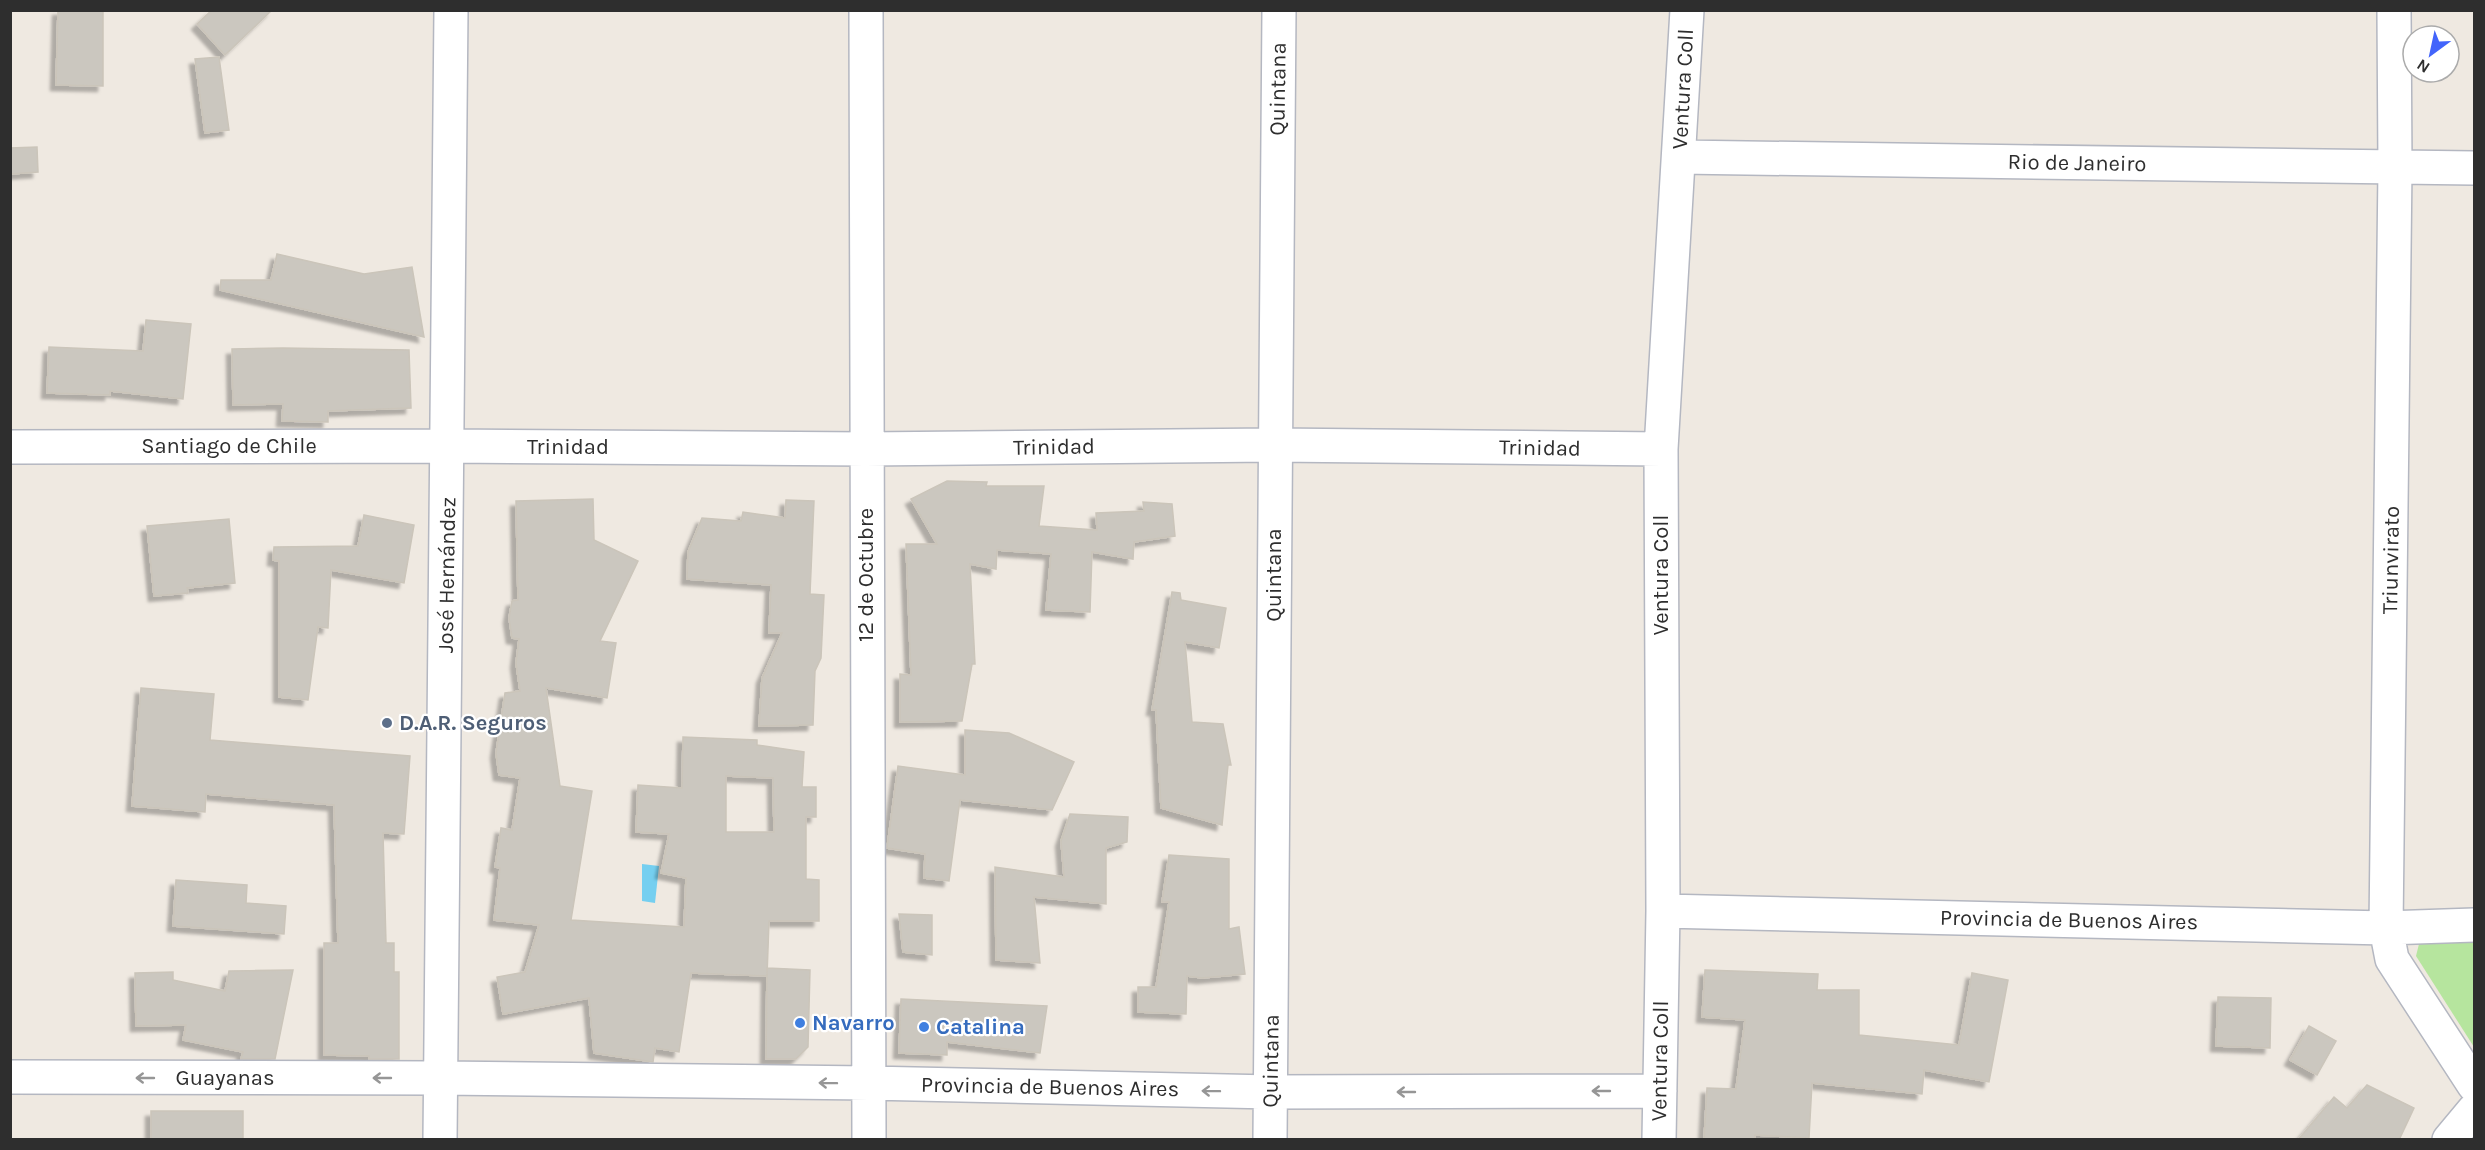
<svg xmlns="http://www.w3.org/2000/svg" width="2485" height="1150" font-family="Karla,sans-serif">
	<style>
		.green { fill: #b6e59e }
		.water { fill: #75cff0 }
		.building { fill: #cbc7bf; stroke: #cbc5ba; stroke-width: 1.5; fill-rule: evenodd; filter: url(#shadow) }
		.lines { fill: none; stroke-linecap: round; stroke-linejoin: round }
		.minor-casing { stroke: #b4b7c1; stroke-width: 36 }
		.minor { stroke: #fff; stroke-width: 33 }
		.oneway { stroke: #969696 }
		.service-dot { fill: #5c6f8a; stroke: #fff; stroke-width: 2 }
		.shop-dot { fill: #3f7fe0; stroke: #fff; stroke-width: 2 }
		.labels { text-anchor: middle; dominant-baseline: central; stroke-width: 4.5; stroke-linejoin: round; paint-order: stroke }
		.street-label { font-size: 22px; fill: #2e2e2e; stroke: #fff }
		.service-label { font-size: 22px; font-weight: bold; fill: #4e5e75; stroke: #fff; text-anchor: start }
		.shop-label { font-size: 22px; font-weight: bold; fill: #366cbe; stroke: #fff; text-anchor: start }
	</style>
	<defs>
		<filter id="shadow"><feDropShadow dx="-5.5" dy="5.5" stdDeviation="1.5" flood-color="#0004"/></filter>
	</defs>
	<rect width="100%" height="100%" fill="#efe9e1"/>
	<!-- green -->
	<path class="green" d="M2420,940h54v107l-58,-91z"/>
	<!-- water -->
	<path class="water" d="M642,864l17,2 -4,37 -13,-2z"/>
	<!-- building -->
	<path class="building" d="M58,10h45v76l-47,-1z
		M212,10h60l-47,45 -28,-31z
		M219,57l10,73 -24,3 -10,-74z
		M37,147l1,25 -28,2v-26z
		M277,254l87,20 48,-7 12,70 -204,-47 1,-10h50z
		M146,320l45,4 -8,75 -73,-8v4l-63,-2 2,-46 94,4z
		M283,348l126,2 2,58 -83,3v11l-46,-1 1,-17 -50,1 -1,-56z
		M947,481l40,1 -1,4h58l-5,40 58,4 -1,-17 48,-2 -1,-9 29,2 3,32 -41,6 -1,17 -41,-7 -2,60 -44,-2 5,-56 -54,-4 -1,19 -26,-5 5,100h-3l-10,57 -62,1v-48l11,1 -5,-131h31l-26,-45z
		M593,499l1,41 44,21 -38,80 16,2 -9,55 -61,-10 14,98 32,5 -21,129 113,7 2,-49 -25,-5 8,-39 -33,-2 2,-47 44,3 1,-51 74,3v5l47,7 -2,35h14v30h-10v62l13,1v41h-50l-2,55 -76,-3 -12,79 -24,-4 -2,14 -59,-9 -5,-55 -86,16 -6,-37 28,-5 14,-47 -45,-5 6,-52 -5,-1 6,-39 11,2 8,-52 -21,-3 -3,-22 9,-60 15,-2 -4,-28 3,-24 -7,-1 -3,-20 3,-17 6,-1 -2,-99zM726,776l47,2 1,54h-48z
		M786,500l28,1 -4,93 14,1 -3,63 -6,13 -2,54 -54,1 3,-48 20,-45h-13l2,-48 -84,-6 1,-27 14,-34 39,3 2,-9 42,6z
		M364,515l50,10 -10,58 -73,-13 -3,58 -10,-1 -10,73 -29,-3v-136l-6,-1 1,-13 84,-1z
		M229,519l6,64 -48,5 1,5 -34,3 -7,-70z
		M1172,592l8,1 1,7 45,8 -7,40 -34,-6 7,80 31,2 8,41h-3l-6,60 -61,-17 -5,-98h-4z
		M141,688l73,6 -4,46 200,16 -6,78 -21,-1 3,110h8v29h5v87h-30v-3l-45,-1v-112h14l-4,-138 -128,-11 -1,18 -73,-6z
		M965,730l44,3 65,29 -22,48 -92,-10 -11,81 -25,-3 1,-24 -38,-6 11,-82 67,9z
		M1070,814l58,3 -1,25 -21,6v56l-72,-7 6,66 -44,-3 -1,-93 69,10 -3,-36z
		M1169,855l60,4v70l10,-2 6,47 -43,4 -15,-2 -1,38 -48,-2v-25h18l13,-85h-7z
		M176,880l71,5 -1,18 40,3 -2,28 -111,-8z
		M899,914l33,1v40l-29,-3z
		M767,968l43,2 -2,77 -12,12h-30z
		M293,970l-18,89h-34l2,-7 -60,-12 3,-15 -50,1 -1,-53 38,-1v8l52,11 4,-20z
		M1705,970l113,4 -1,16h42v45l100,10 13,-72 36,7 -19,102 -65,-12 -2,24 -110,-11 -3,55 -54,-3v5h-51l3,-52 29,1 9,-69 -43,-3z
		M2218,997l53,1 -1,50 -54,-2z
		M901,999l146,7 -7,47 -93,-11v13l-48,-2z
		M2309,1026l27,15 -19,34 -27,-15z
		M2367,1085l47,23 -15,32h-101l36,-43 13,11z
		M151,1111h92v29h-92z"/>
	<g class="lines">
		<defs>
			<path id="minor" d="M866,10l3,1130
				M2394,10l1,158 -9,760 6,31 82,126
				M1680,157l794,11
				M10,447l438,-1 418,3 408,-4 387,4
				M1663,911l723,17 88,-3
				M10,1077l430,1 429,5 402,9 389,-1
				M440,1140l11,-1130
				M1270,1140l9,-1130
				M1659,1140l4,-229 -2,-462 26,-439
				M2449,1140l25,-30"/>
		</defs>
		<!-- minor casing -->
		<use href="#minor" class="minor-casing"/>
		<!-- minor -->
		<use href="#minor" class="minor"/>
	</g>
	<!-- one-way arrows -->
	<defs><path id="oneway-shaft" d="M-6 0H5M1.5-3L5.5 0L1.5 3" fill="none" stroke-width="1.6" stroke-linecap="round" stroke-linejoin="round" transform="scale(1.5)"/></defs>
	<g class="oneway">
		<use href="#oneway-shaft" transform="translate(145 1078) rotate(-180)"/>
		<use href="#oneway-shaft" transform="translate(382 1078) rotate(-180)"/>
		<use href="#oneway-shaft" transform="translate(828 1083) rotate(-179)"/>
		<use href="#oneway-shaft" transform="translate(1211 1091) rotate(-179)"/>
		<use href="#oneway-shaft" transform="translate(1601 1091) rotate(180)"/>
		<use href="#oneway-shaft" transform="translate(1406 1092) rotate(180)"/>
	</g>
	<!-- markers -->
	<circle class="service-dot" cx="387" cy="723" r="6"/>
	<g class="shop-dot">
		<circle cx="800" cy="1023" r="6"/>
		<circle cx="924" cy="1027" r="6"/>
	</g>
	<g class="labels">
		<!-- street labels -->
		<g class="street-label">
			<text transform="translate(1278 89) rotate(-89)">Quintana</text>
			<text transform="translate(1683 89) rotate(-87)">Ventura Coll</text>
			<text transform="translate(2077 163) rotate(1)">Rio de Janeiro</text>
			<text x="229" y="446">Santiago de Chile</text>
			<text x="568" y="447">Trinidad</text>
			<text transform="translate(1054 447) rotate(-1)">Trinidad</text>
			<text transform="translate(1540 448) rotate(1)">Trinidad</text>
			<text transform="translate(2391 560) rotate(-89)">Triunvirato</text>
			<text transform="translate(447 575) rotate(-89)">José Hernández</text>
			<text transform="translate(866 575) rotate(-90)">12 de Octubre</text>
			<text transform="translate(1274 575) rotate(-90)">Quintana</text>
			<text transform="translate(1661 575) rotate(-90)">Ventura Coll</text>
			<text transform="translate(2069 920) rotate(1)">Provincia de Buenos Aires</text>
			<text transform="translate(1271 1061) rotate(-89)">Quintana</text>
			<text transform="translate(1660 1061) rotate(-89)">Ventura Coll</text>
			<text x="225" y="1078">Guayanas</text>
			<text transform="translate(1050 1087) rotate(1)">Provincia de Buenos Aires</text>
		</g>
		<!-- service labels -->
		<g class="service-label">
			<text x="399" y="723">D.A.R. Seguros</text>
		</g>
		<!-- shop labels -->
		<g class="shop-label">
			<text x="812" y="1023">Navarro</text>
			<text x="936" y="1027">Catalina</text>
		</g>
	</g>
	<!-- border -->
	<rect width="2485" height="1150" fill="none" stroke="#2e2e2e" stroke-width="24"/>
	<!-- north arrow -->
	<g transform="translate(2431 54) rotate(213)"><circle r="28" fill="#ffffff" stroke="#ababab" stroke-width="1.5"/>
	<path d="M0-4.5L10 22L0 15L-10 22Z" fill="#4264fb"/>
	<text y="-9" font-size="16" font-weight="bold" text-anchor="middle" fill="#2e2e2e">N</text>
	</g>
</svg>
